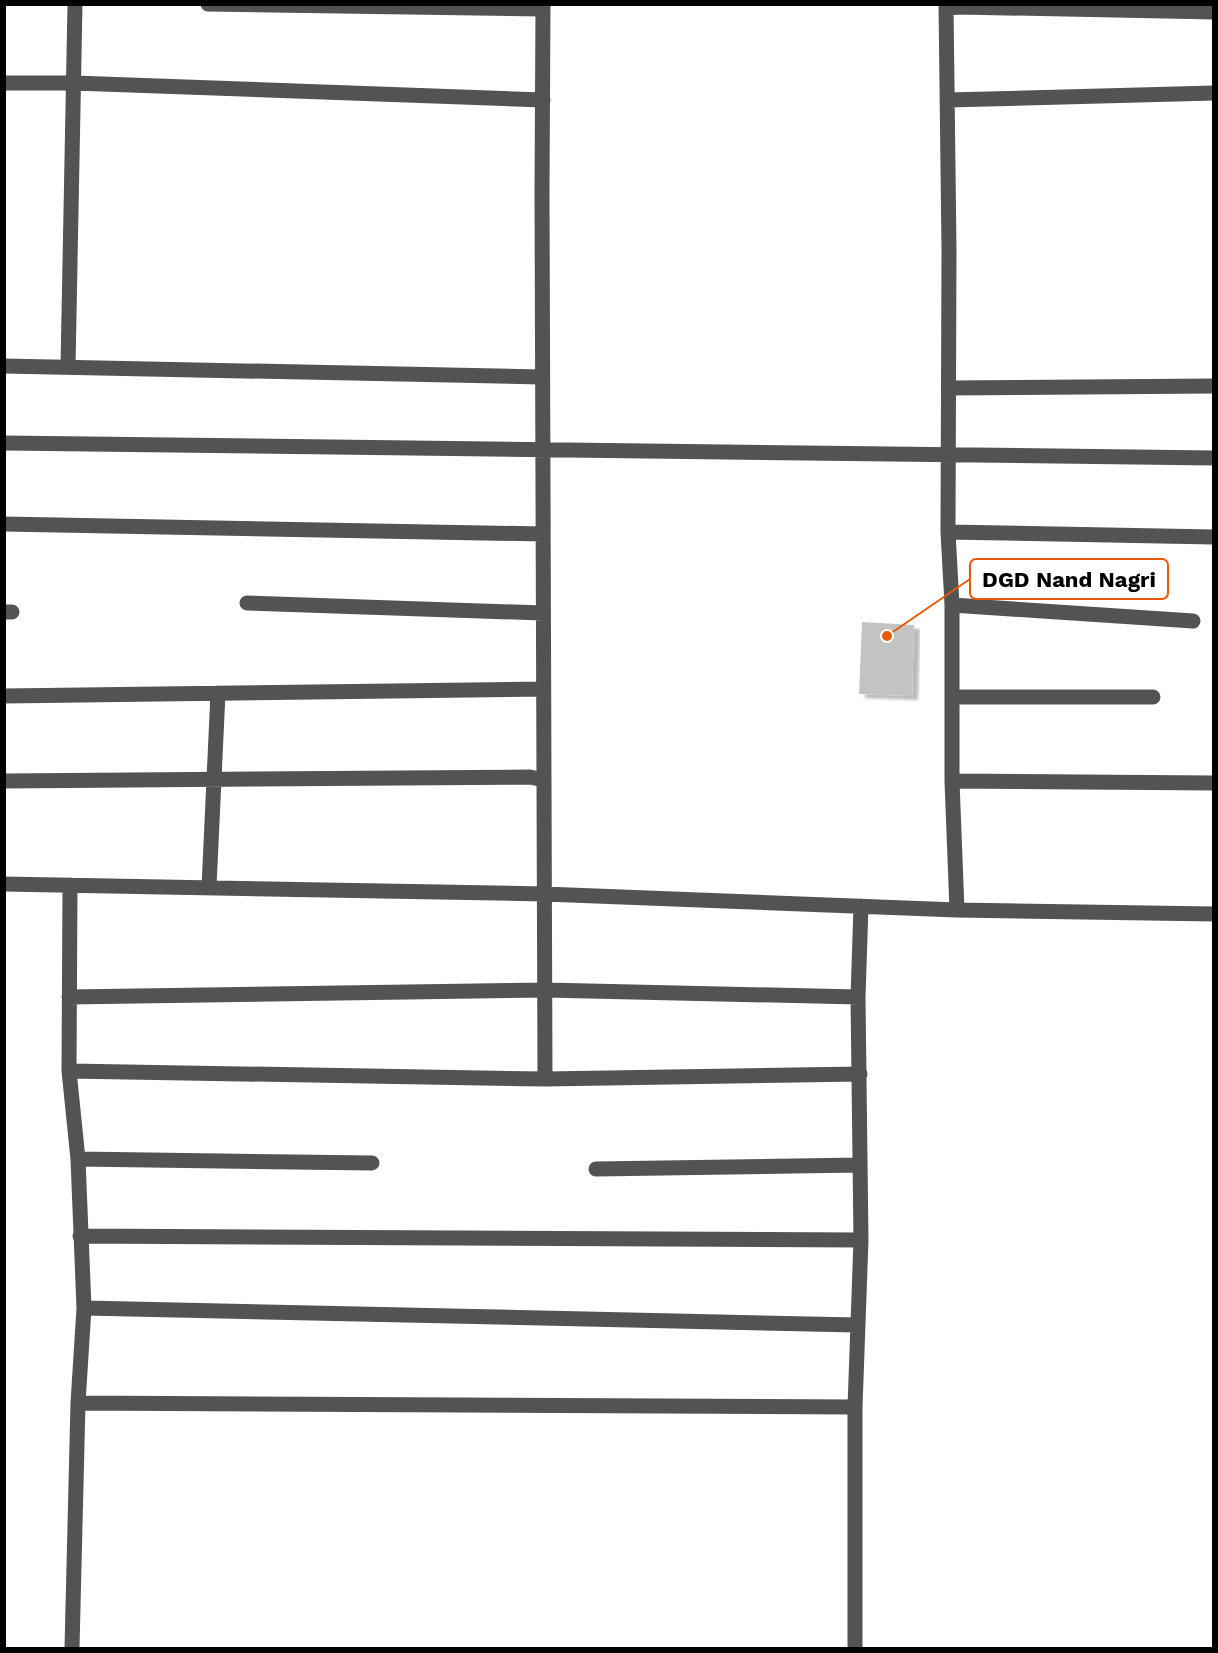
<svg xmlns="http://www.w3.org/2000/svg" width="1218" height="1653" font-family="'Work Sans',sans-serif">
	<style>
		.building { fill: #c3c3c3; filter: url(#shadow) }
		.lines { fill: none; stroke-linecap: round; stroke-linejoin: round }
		.minor { stroke: #535353; stroke-width: 15 }
		.leader { fill: none; stroke: #e8590c; stroke-width: 2 }
		.callout-dot { fill: #e8590c; stroke: #fff; stroke-width: 2 }
		.callout { fill: #fff; stroke: #e8590c; stroke-width: 2 }
		.callout-label { font-size: 22px; text-anchor: middle; font-weight: bold; fill: #000 }
	</style>
	<defs>
		<filter id="shadow"><feDropShadow dx="6" dy="4" stdDeviation="1.5" flood-color="#0004"/></filter>
	</defs>
	<rect width="100%" height="100%" fill="#fff"/>
	<!-- building -->
	<path class="building" d="M862,622l52,3 -2,71 -53,-2z"/>
	<g class="lines">
		<!-- minor -->
		<path class="minor" d="M208,4l335,5
			M543,4l-1,188 3,887
			M946,4l3,246 -1,282 4,73v176l5,129
			M946,8l15,-1 253,5
			M4,83h70l469,17
			M947,100l267,-7
			M4,366l538,11
			M68,367l7,-363
			M949,388l265,-2
			M4,443l1210,15
			M4,524l539,10
			M948,532l266,5
			M247,603l296,10
			M952,605l241,16
			M4,612h8
			M4,696l539,-7
			M952,697h201
			M4,781l526,-4 14,3
			M952,781l262,2
			M4,884l540,10 413,16 257,4
			M70,885l-1,186 9,88 6,149 -6,95 -6,245
			M209,887l9,-194
			M69,997l476,-7 313,7
			M69,1071l476,8 315,-5
			M78,1159l294,4
			M596,1169l264,-4
			M80,1236l781,4
			M84,1308l773,17
			M78,1403l777,4
			M855,1648v-241l6,-167 -3,-243 3,-91"/>
	</g>
	<!-- callouts -->
	<path class="leader" d="M887 636L970 579"/>
	<circle class="callout-dot" cx="887" cy="636" r="6"/>
	<rect class="callout" x="970" y="559" width="198" height="40" rx="6"/>
	<g class="callout-label">
		<text x="1069" y="587">DGD Nand Nagri</text>
	</g>
	<!-- border -->
	<rect width="1218" height="1653" fill="none" stroke="#000000" stroke-width="12"/>
</svg>
